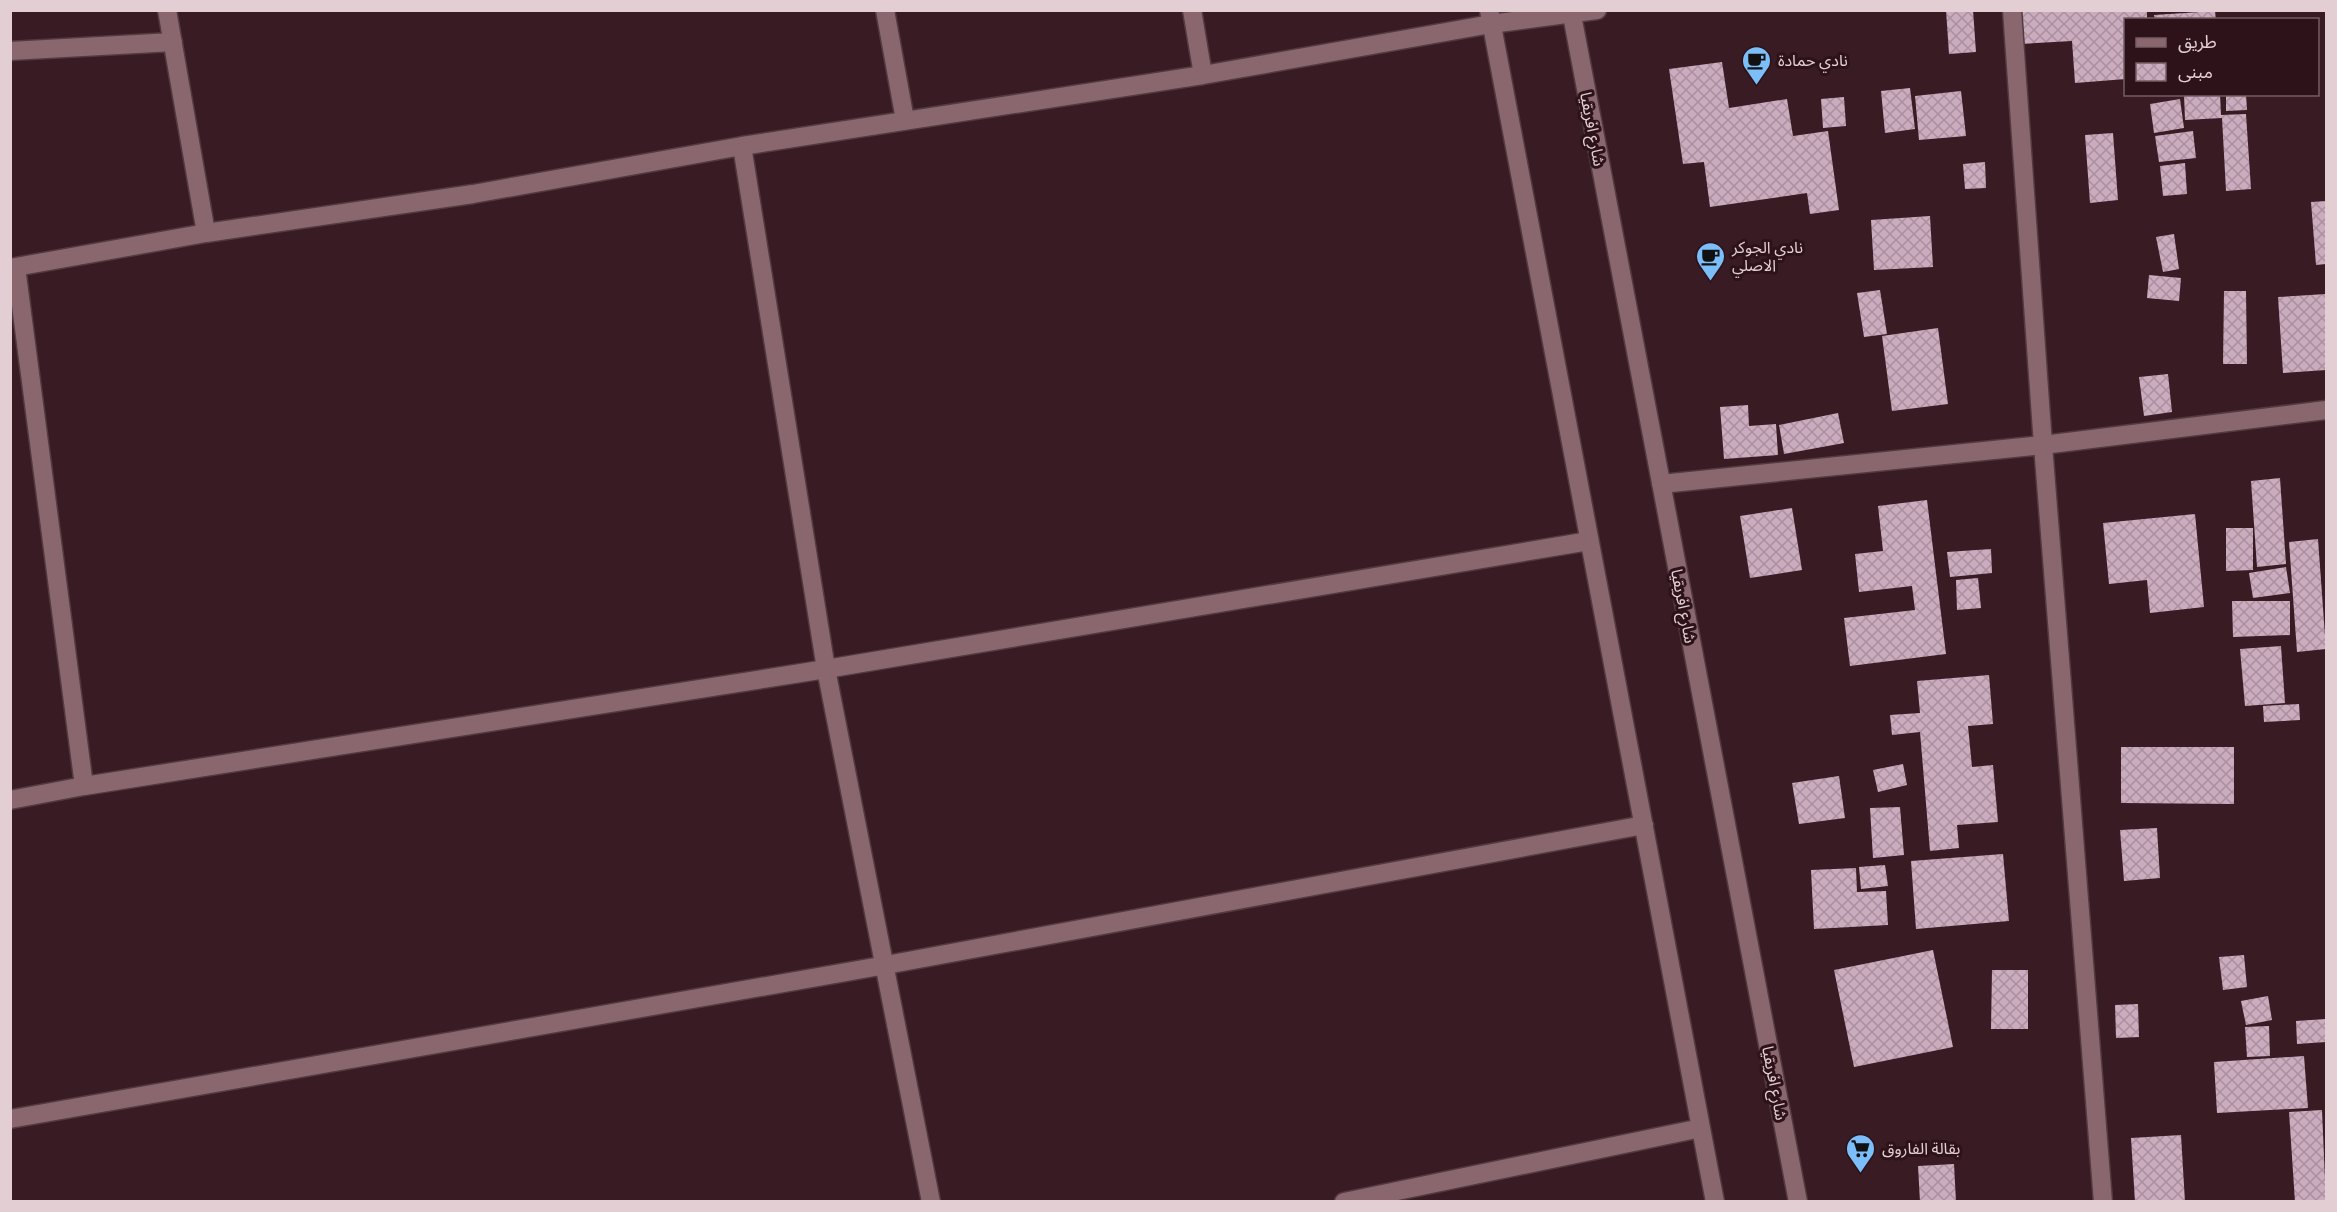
<svg xmlns="http://www.w3.org/2000/svg" width="2337" height="1212" font-family="'Archivo Narrow','Noto Sans Arabic',sans-serif">
	<style>
		.building { fill: url(#building-cross-hatch) }
		.lines { fill: none; stroke-linecap: round; stroke-linejoin: round }
		.minor-casing { stroke: #513a40; stroke-width: 21 }
		.minor { stroke: #8a676f; stroke-width: 18 }
		.labels { text-anchor: middle; dominant-baseline: central; stroke-width: 6; stroke-linejoin: round; paint-order: stroke }
		.poi-label { font-size: 16px; fill: #e3cfd3; stroke: #2d1219; text-anchor: start }
		.street-label { font-size: 16px; fill: #e3cfd3; stroke: #2d1219 }
	</style>
	<defs>
		<pattern id="building-cross-hatch" width="8" height="8" patternUnits="userSpaceOnUse" patternTransform="scale(1.5)"><rect width="8" height="8" fill="#cbabbe"/><path d="M0 0l8 8M0 8l8-8" fill="none" stroke="#a9909e"/></pattern>
	</defs>
	<rect width="100%" height="100%" fill="#381b23"/>
	<!-- building -->
	<path class="building" d="M1946,10h27l3,42 -27,2z
		M2017,10h130v10h-21v59l-51,4 -3,-42 -52,3z
		M2215,11l1,9h-61l-1,-5z
		M1722,62l7,46 58,-9 6,37 35,-5 11,79 -29,4 -3,-21 -97,14 -6,-45 -21,2 -14,-95z
		M1910,88l5,41 -30,4 -4,-42z
		M1961,91l5,45 -47,4 -4,-44z
		M2184,94h36l1,21 25,-1 5,75 -25,2 -4,-73 -37,2z
		M2226,94h20l1,16 -21,1z
		M1844,97l2,29 -23,2 -2,-29z
		M2180,99l4,29 -30,5 -4,-29z
		M2193,131l3,27 -37,4 -4,-26z
		M2113,133l5,67 -28,3 -5,-68z
		M1985,162l1,26 -21,1 -2,-25z
		M2185,163l2,31 -24,2 -3,-30z
		M2326,201v63l-10,1 -5,-63z
		M1930,216l3,51 -59,3 -3,-50z
		M2174,234l5,35 -16,3 -7,-35z
		M2149,275l32,3 -2,23 -32,-3z
		M1880,290l7,44 -23,3 -7,-44z
		M2224,291h22l1,73h-24z
		M2326,294v76l-43,3 -5,-76z
		M1938,328l10,76 -56,7 -10,-75z
		M2168,374l4,38 -28,4 -5,-39z
		M1748,405l1,21 27,-2 2,31 -54,4 -4,-52z
		M1838,413l6,30 -60,11 -5,-29z
		M2280,478l6,86 -29,3 -6,-86z
		M1927,500l19,154 -96,12 -6,-48 71,-8 -3,-24 -53,6 -4,-38 28,-3 -5,-45z
		M1792,508l10,62 -52,8 -10,-62z
		M2195,514l9,93 -54,6 -3,-33 -38,4 -6,-61z
		M2226,528h27v42l-27,1z
		M2318,539l8,110 -29,3 -8,-110z
		M1991,549l1,24 -42,4 -3,-25z
		M2286,567l4,26 -37,5 -4,-25z
		M1978,578l3,30 -24,2 -1,-30z
		M2232,601h58v34l-57,2z
		M2281,646l4,57 -40,3 -5,-57z
		M1989,675l4,49 -25,2 4,41 21,-2 5,57 -41,3 2,23 -29,3 -10,-119 -28,3 -2,-20 30,-2 -3,-32z
		M2299,704l1,16 -36,2 -1,-16z
		M2121,747h113v57l-113,-1z
		M1903,764l4,21 -29,7 -5,-22z
		M1839,776l6,42 -46,6 -7,-41z
		M1900,807l4,48 -31,3 -3,-50z
		M2157,828l3,50 -36,3 -4,-51z
		M2003,854l6,67 -93,8 -5,-68z
		M1885,865l3,21 -27,3 -2,-22z
		M1856,868l1,24 29,-1 2,34 -74,4 -3,-59z
		M1933,950l20,97 -99,20 -20,-97z
		M2244,955l3,32 -24,3 -4,-33z
		M1992,970h36v59h-37z
		M2268,996l4,24 -26,5 -5,-24z
		M2138,1004l1,33 -23,1 -1,-33z
		M2326,1019v23l-29,2 -1,-23z
		M2269,1026l1,30 -23,1 -2,-30z
		M2304,1056l4,52 -91,5 -3,-51z
		M2322,1110l4,92h-31l-6,-90z
		M2181,1135l4,67h-50l-4,-64z
		M1954,1164l2,38h-36l-2,-36z"/>
	<g class="lines">
		<defs>
			<path id="minor" d="M167,10l39,223
				M885,10l20,110
				M1192,10l11,65
				M1489,10l226,1192
				M1571,10l227,1192
				M2012,10l31,435 60,757
				M10,51l163,-9
				M742,146l84,523 105,533
				M16,267l68,519
				M10,268l196,-35 267,-39 269,-48 461,-71 288,-51 106,-14
				M1661,484l382,-39 283,-35
				M10,800l74,-14 742,-117 763,-128
				M10,1119l876,-154 758,-140
				M1344,1202l357,-74"/>
		</defs>
		<!-- minor casing -->
		<use href="#minor" class="minor-casing"/>
		<!-- minor -->
		<use href="#minor" class="minor"/>
	</g>
	<!-- icons -->
	<defs>
		<symbol id="cafe-pin" viewBox="-11 -11 22 30"><path d="M0 17L-7.5 6A9.5 9.5 0 1 1 7.5 6Z" fill="#7bbef9" stroke="#2d1219"/><path d="M-5.5-4.5H6V0H3Q3 3.5 0 3.5H-2.5Q-5.5 3.5-5.5 0ZM3-3.2v2h1.7v-2ZM-6 4.5H4V6H-6Z" fill="#111"/></symbol>
		<symbol id="supermarket-pin" viewBox="-11 -11 22 30"><path d="M0 17L-7.5 6A9.5 9.5 0 1 1 7.5 6Z" fill="#7bbef9" stroke="#2d1219"/><path d="M-6-5.5h2.5l.6 2H6L4.5 2H-2.5L-4.4-4H-6ZM-1.5 3.2a1.3 1.3 0 1 0 .1 0ZM3 3.2a1.3 1.3 0 1 0 .1 0Z" fill="#111"/></symbol>
	</defs>
	<g fill-rule="evenodd">
		<use href="#cafe-pin" x="1740" y="44" width="33" height="45"/>
		<use href="#cafe-pin" x="1694" y="240" width="33" height="45"/>
		<use href="#supermarket-pin" x="1844" y="1132" width="33" height="45"/>
	</g>
	<g class="labels">
		<!-- poi labels -->
		<g class="poi-label">
			<text x="1778" y="60">نادي حمادة</text>
			<text x="1732" y="247">نادي الجوكر<tspan x="1732" dy="18">الاصلي</tspan></text>
			<text x="1882" y="1148">بقالة الفاروق</text>
		</g>
		<!-- street labels -->
		<g class="street-label">
			<text transform="translate(1593 129) rotate(79)">شارع افريقيا</text>
			<text transform="translate(1684 606) rotate(79)">شارع افريقيا</text>
			<text transform="translate(1775 1083) rotate(79)">شارع افريقيا</text>
		</g>
	</g>
	<!-- border -->
	<rect width="2337" height="1212" fill="none" stroke="#e3cfd3" stroke-width="24"/>
	<!-- legend -->
	<rect x="2124" y="18" width="195" height="78" fill="#2d1219" stroke="#765e63" stroke-width="1.5"/>
	<rect x="2136" y="38" width="30" height="9" fill="#8a676f" stroke="#765e63" stroke-width="1.5"/>
	<text x="2178" y="48" font-size="18" fill="#e3cfd3">طريق</text>
	<rect x="2136" y="63" width="30" height="18" fill="url(#building-cross-hatch)" stroke="#765e63" stroke-width="1.5"/>
	<text x="2178" y="78" font-size="18" fill="#e3cfd3">مبنى</text>
</svg>
